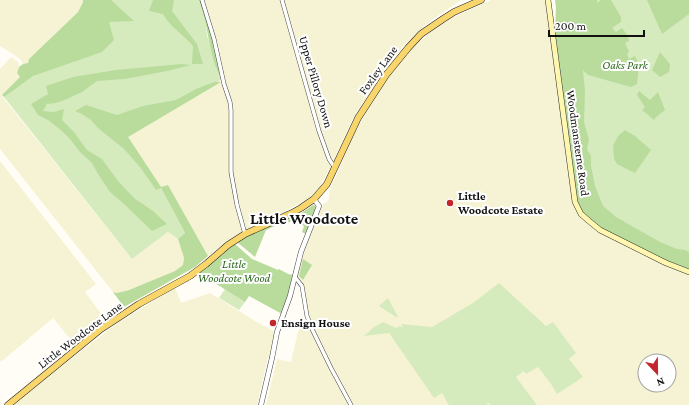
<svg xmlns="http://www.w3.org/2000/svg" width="689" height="405" font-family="'Crimson Pro',serif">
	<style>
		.farmland { fill: #f6f3d4; fill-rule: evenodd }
		.green { fill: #d5ebbd }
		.forest { fill: #b9dc9c }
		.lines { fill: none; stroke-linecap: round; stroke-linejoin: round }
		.minor-casing { stroke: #444; stroke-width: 4.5 }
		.tertiary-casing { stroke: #444; stroke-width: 5.5 }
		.secondary-casing { stroke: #333; stroke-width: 6 }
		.primary-casing { stroke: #222; stroke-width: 7 }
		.minor { stroke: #fff; stroke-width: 3.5 }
		.tertiary { stroke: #fff; stroke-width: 4.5 }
		.secondary { stroke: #fff6b0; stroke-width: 5 }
		.primary { stroke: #f9d66b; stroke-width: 6 }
		.poi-dot { fill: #c4262e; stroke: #fff; stroke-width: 1.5 }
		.labels { text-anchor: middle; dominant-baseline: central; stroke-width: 4; stroke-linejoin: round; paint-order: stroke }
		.park-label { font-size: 12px; font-style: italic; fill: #2f6b1f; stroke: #fff }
		.street-label { font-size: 12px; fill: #111; stroke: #fff }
		.poi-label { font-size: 12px; font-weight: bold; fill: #111; stroke: #fff; text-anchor: start }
		.district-label { font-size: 16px; font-weight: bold; fill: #111; stroke: #fff }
	</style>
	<rect width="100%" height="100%" fill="#fffdf5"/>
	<!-- farmland -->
	<path class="farmland" d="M0,0h83v2l-5,10 -49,47 -1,4 -3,1h-2l-2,-4 -5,-4 -16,-10z
		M201,0h260l-32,22 -26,24 -13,16 -11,16 -26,40 -25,54 -10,17 -12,11 -7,4 -57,28 -23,15 -11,9 -40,-71 -7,3 -33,-51 94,-58z
		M491,0h54l30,202 114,70v133h-423l11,-46 14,3 8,-34 11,-6 -7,-36 -1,-5 -4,-5v-3l9,-31 16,-38 4,-2 2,-3 1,-11 9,-18 10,-26 12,-23 22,-35 13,-19 13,-15 9,-9 16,-14 14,-9zM645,361h24v24h-24z
		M11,57l7,5 1,5 -2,6 3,4 -18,19 130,163 36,-27 10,7 6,19 -1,7 -7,6 -47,19 -12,3 -4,-1 -113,-143v-80z
		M0,161l96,123 -11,8 20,27 -30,26 -22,-27 -52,44 -1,-2z
		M175,288l6,15 29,-10 45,28 20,11 -4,26 -3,-1 -11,48h-246l14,-11 94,-72z"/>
	<!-- green -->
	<path class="green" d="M100,0h99l7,25 1,10 6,22 6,17 3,5 -94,58 33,51 24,45 -7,6 -10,-7 -36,27 -128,-162 15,-15z
		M555,0h134v272l-114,-70z
		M499,283l47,43 7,-4 23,31 -7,6 14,18 -26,17 -6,-10 -13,-17 -12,7 -2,-3 -8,6 21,28h-47l-1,-2 -3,2h-37l-7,-12 -8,5 -45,-65 -25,3 10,-9 9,-5 13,6 4,-2 3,2 -2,-4 31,3 41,-24z
		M225,289l20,13 -6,8 -20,-12z
		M388,298l10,19h-2l-17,-11z"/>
	<!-- forest -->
	<path class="forest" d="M83,0h28l23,21 -25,1 5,18 -12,12 -69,24 -29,21 -2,-2 18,-18 -3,-4 2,-6 4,-3 5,-1 1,-4 49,-47 5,-10z
		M153,0h21l-2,11 25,33 6,20h-11l1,-18c-9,-11 -23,-19 -30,-32l-14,-3z
		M199,0h2l12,39 8,38c-9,-13 -12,-37 -15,-52 -2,-9 -5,-17 -7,-25z
		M555,0h42v3l4,-3h10l10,17v5l-9,6 4,4 6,-4 6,8 1,5 -4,2 4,9 -2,2 2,5 6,-3 4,9 -2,19 -6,3 -43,-12 -5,-5 2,22 -1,30 5,18 -2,9 4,7v10l4,20 8,20 13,11 44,25 17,7 8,1 4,2v20l-23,-9 -77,-42 -14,-19 -14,-81 -7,-57 2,-59z
		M647,0h42v14l-27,20z
		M660,52l10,12 -1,8 -9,5 -8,-7z
		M181,64l10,1 -24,6 -42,8 -28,2 -15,11 -15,7 -11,4 -9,1 -4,7 11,1 10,-3 -2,11 12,12 13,18 15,9 16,22 16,17 19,13 14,13 -15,7 -28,-27 -14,-12 -12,-18 -6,-11 -12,-11 -10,-13 -8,-8 -14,-11 -10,-5 -7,-11 17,-10 -2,-8 27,-9 43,-7z
		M214,82h7l-93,55 33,50 7,-2 40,71 -13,11 -71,40 -11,-15 4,1 12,-3 46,-19 8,-6 1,-7 -6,-19 7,-6 -24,-45 -5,2 -16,-23 -16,-18 -26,-21 -7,-8 -9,-6 -7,-3 11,-6 31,10 26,-9 33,-6 20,-11z
		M639,91l11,9 8,-8 7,18 -10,8 -1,2 -12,-10 3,-3 -8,-12z
		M625,130l10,6 16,14 -16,23 -18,-9 -3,-5 -1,-14 6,-10z
		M313,205l2,1 1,2 -10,26 -4,-2 2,-6 -12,-5 -12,5 -3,-1 -11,5 -11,27 -18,-15 10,-6 56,-24z
		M235,244l17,15 26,11 1,-1 9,5 6,1 -1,4 -11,35 -33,-18 -4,6 -46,-29z
		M303,259l9,6 -9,15 -4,-4z"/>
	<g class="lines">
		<defs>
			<path id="minor" d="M202,0l12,39 10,45 6,18 1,8v62l6,33 8,29
				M282,0l37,131 10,28 6,9
				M295,277l7,9 5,30 5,13 19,39 20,37"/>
			<path id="tertiary" d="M261,405l11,-47 5,-26 13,-36 11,-44 18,-46 -5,-7"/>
			<path id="secondary" d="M548,0l27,202 6,12 8,7 11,9 66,33 23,9"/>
			<path id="primary" d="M8,405l93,-76 23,-15 15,-10 51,-28 16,-12 22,-19 17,-11 47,-21 9,-5 13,-9 13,-15 31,-66 28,-43 22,-27 13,-14 22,-15 11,-7 27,-12"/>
		</defs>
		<!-- minor casing -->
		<use href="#minor" class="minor-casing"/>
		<!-- tertiary casing -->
		<use href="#tertiary" class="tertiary-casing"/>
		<!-- secondary casing -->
		<use href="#secondary" class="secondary-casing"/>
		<!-- primary casing -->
		<use href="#primary" class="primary-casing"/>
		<!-- minor -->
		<use href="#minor" class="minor"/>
		<!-- tertiary -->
		<use href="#tertiary" class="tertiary"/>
		<!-- secondary -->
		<use href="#secondary" class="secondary"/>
		<!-- primary -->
		<use href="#primary" class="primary"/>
	</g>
	<!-- markers -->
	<g class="poi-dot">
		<circle cx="450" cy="203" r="4"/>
		<circle cx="273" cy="323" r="4"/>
	</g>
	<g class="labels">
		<!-- park labels -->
		<g class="park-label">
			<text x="625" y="65">Oaks Park</text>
			<text x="234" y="264">Little<tspan x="234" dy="14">Woodcote Wood</tspan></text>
		</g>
		<!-- street labels -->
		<g class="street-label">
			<text transform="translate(378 70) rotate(-54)">Foxley Lane</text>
			<text transform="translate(316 82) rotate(74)">Upper Pillory Down</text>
			<text transform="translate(578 143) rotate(82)">Woodmansterne Road</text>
			<text transform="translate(80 335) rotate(-37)">Little Woodcote Lane</text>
		</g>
		<!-- poi labels -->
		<g class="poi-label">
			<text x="458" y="196">Little<tspan x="458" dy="14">Woodcote Estate</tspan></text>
			<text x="281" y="323">Ensign House</text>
		</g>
		<!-- district labels -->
		<g class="district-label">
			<text x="304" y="218">Little Woodcote</text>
		</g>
	</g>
	<!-- north arrow -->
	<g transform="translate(657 373) rotate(158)"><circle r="19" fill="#ffffff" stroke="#a0a0a0"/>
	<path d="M0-3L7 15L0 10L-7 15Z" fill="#c4262e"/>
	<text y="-6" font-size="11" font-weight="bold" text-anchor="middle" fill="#111111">N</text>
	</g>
	<!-- scale -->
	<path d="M549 30v6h95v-6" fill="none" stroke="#111111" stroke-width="2"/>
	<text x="555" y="30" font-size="12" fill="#111111" stroke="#ffffff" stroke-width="3" paint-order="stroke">200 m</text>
</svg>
